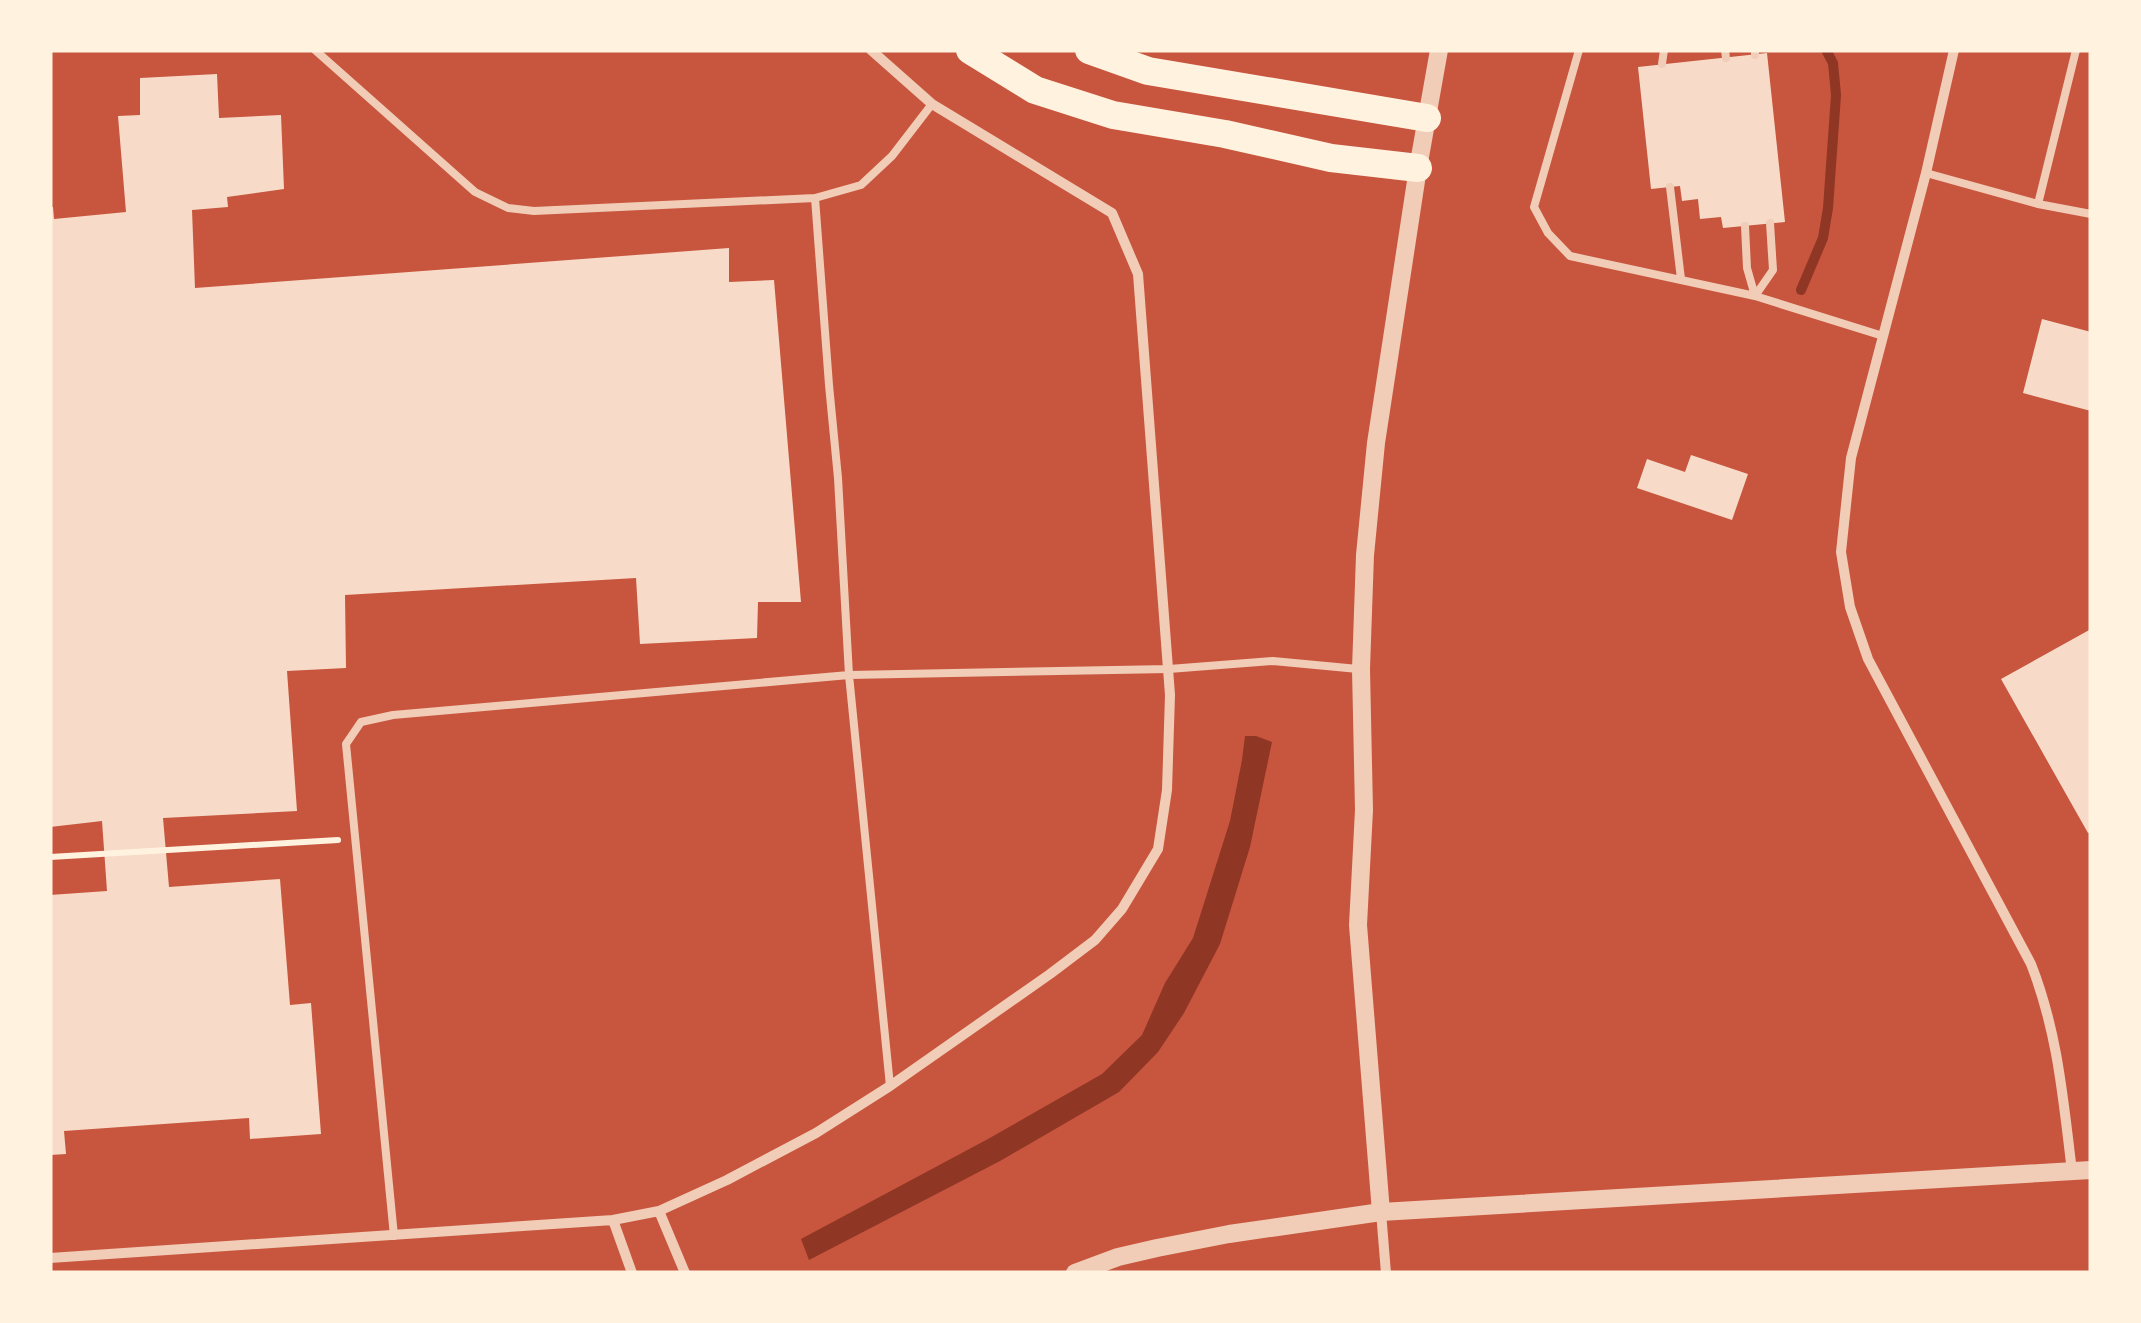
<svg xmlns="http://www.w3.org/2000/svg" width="2141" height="1323" font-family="'Public Sans',sans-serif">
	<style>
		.water { fill: #8f3625 }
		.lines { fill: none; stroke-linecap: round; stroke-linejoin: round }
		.stream { stroke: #8f3625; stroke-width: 10 }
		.building { fill: #f7dbc8 }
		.path { stroke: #fff3e0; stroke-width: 6 }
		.service { stroke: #f1ccb7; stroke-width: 8 }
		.minor { stroke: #f1ccb7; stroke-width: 10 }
		.tertiary { stroke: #f1ccb7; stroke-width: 18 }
		.trunk { stroke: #fff3e0; stroke-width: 28 }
	</style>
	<rect width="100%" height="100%" fill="#c8553d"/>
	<!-- water -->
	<path class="water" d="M1245,736h11l16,6 -22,105 -30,97 -36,69 -26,39 -39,40 -119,69 -191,99 -8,-21 187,-100 114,-65 40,-39 23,-52 28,-45 37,-117 12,-61z"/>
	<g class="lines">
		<!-- stream -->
		<path class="stream" d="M1801,290l22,-52 5,-30 8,-113 -3,-32 -7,-13"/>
	</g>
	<!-- building -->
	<path class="building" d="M1767,53l18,169 -62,6 -2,-11 -21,2 -2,-20 -16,2 -2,-15 -29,3 -13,-122z
		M217,74l2,44 62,-3 3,74 -57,8 1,10 -36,3 3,78 534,-40v34l45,-2 27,322h-43l-1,36 -117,6 -4,-66 -291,17 1,73 -59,3 10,140 -134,7 6,69 111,-8 10,126 21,-2 10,131 -71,5 -1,-21 -185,13 2,23 -16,1v-260l57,-4 -5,-70 -52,6v-620h3l1,12 72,-7 -8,-96 22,-1v-37z
		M2042,319l49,13v79l-68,-18z
		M1691,455l57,19 -16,46 -95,-32 10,-29 38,13z
		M2091,629v203l-3,1 -87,-154z"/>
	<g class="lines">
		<!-- path -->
		<path class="path" d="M50,857l288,-17"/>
		<!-- service -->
		<path class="service" d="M315,50l160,142 33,16 26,3 281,-13 46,-13 31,-29 40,-52
			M1579,50l-45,157 14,26 22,23 185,40 128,40
			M1725,50l1,8
			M1755,50v5
			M1662,64l2,-14
			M1926,173l112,31 53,10
			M1670,187l11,92
			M815,198l14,187 9,93 11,197 41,411
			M2038,204l38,-154
			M1745,226l2,42 8,28
			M1755,296l18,-26 -3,-47
			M394,1236l-48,-492 15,-22 32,-7 456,-40 320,-6 104,-8 85,8"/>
		<!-- minor -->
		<path class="minor" d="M1954,50l-28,123 -75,285 -10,94 9,55 18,52 163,305c27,69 32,135 41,207
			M659,1211l26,62
			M1381,1212l5,61
			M613,1220l19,53
			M50,1258l563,-38 46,-9 68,-31 89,-47 74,-47 160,-112 45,-34 27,-31 36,-60 9,-59 3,-95 -32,-421 -26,-61 -180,-109 -61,-54"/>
		<!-- tertiary -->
		<path class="tertiary" d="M1381,1212l-23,-287 6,-115 -3,-141 4,-114 11,-112 42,-275 21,-118
			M1075,1273l43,-16 39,-9 72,-14 152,-22 710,-42"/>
		<!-- trunk -->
		<path class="trunk" d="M970,50l65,40 78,25 112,19 106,24 87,10
			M1089,50l59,21 279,47"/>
	</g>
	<!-- border -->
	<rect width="2141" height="1323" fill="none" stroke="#fff3e0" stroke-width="105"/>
</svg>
